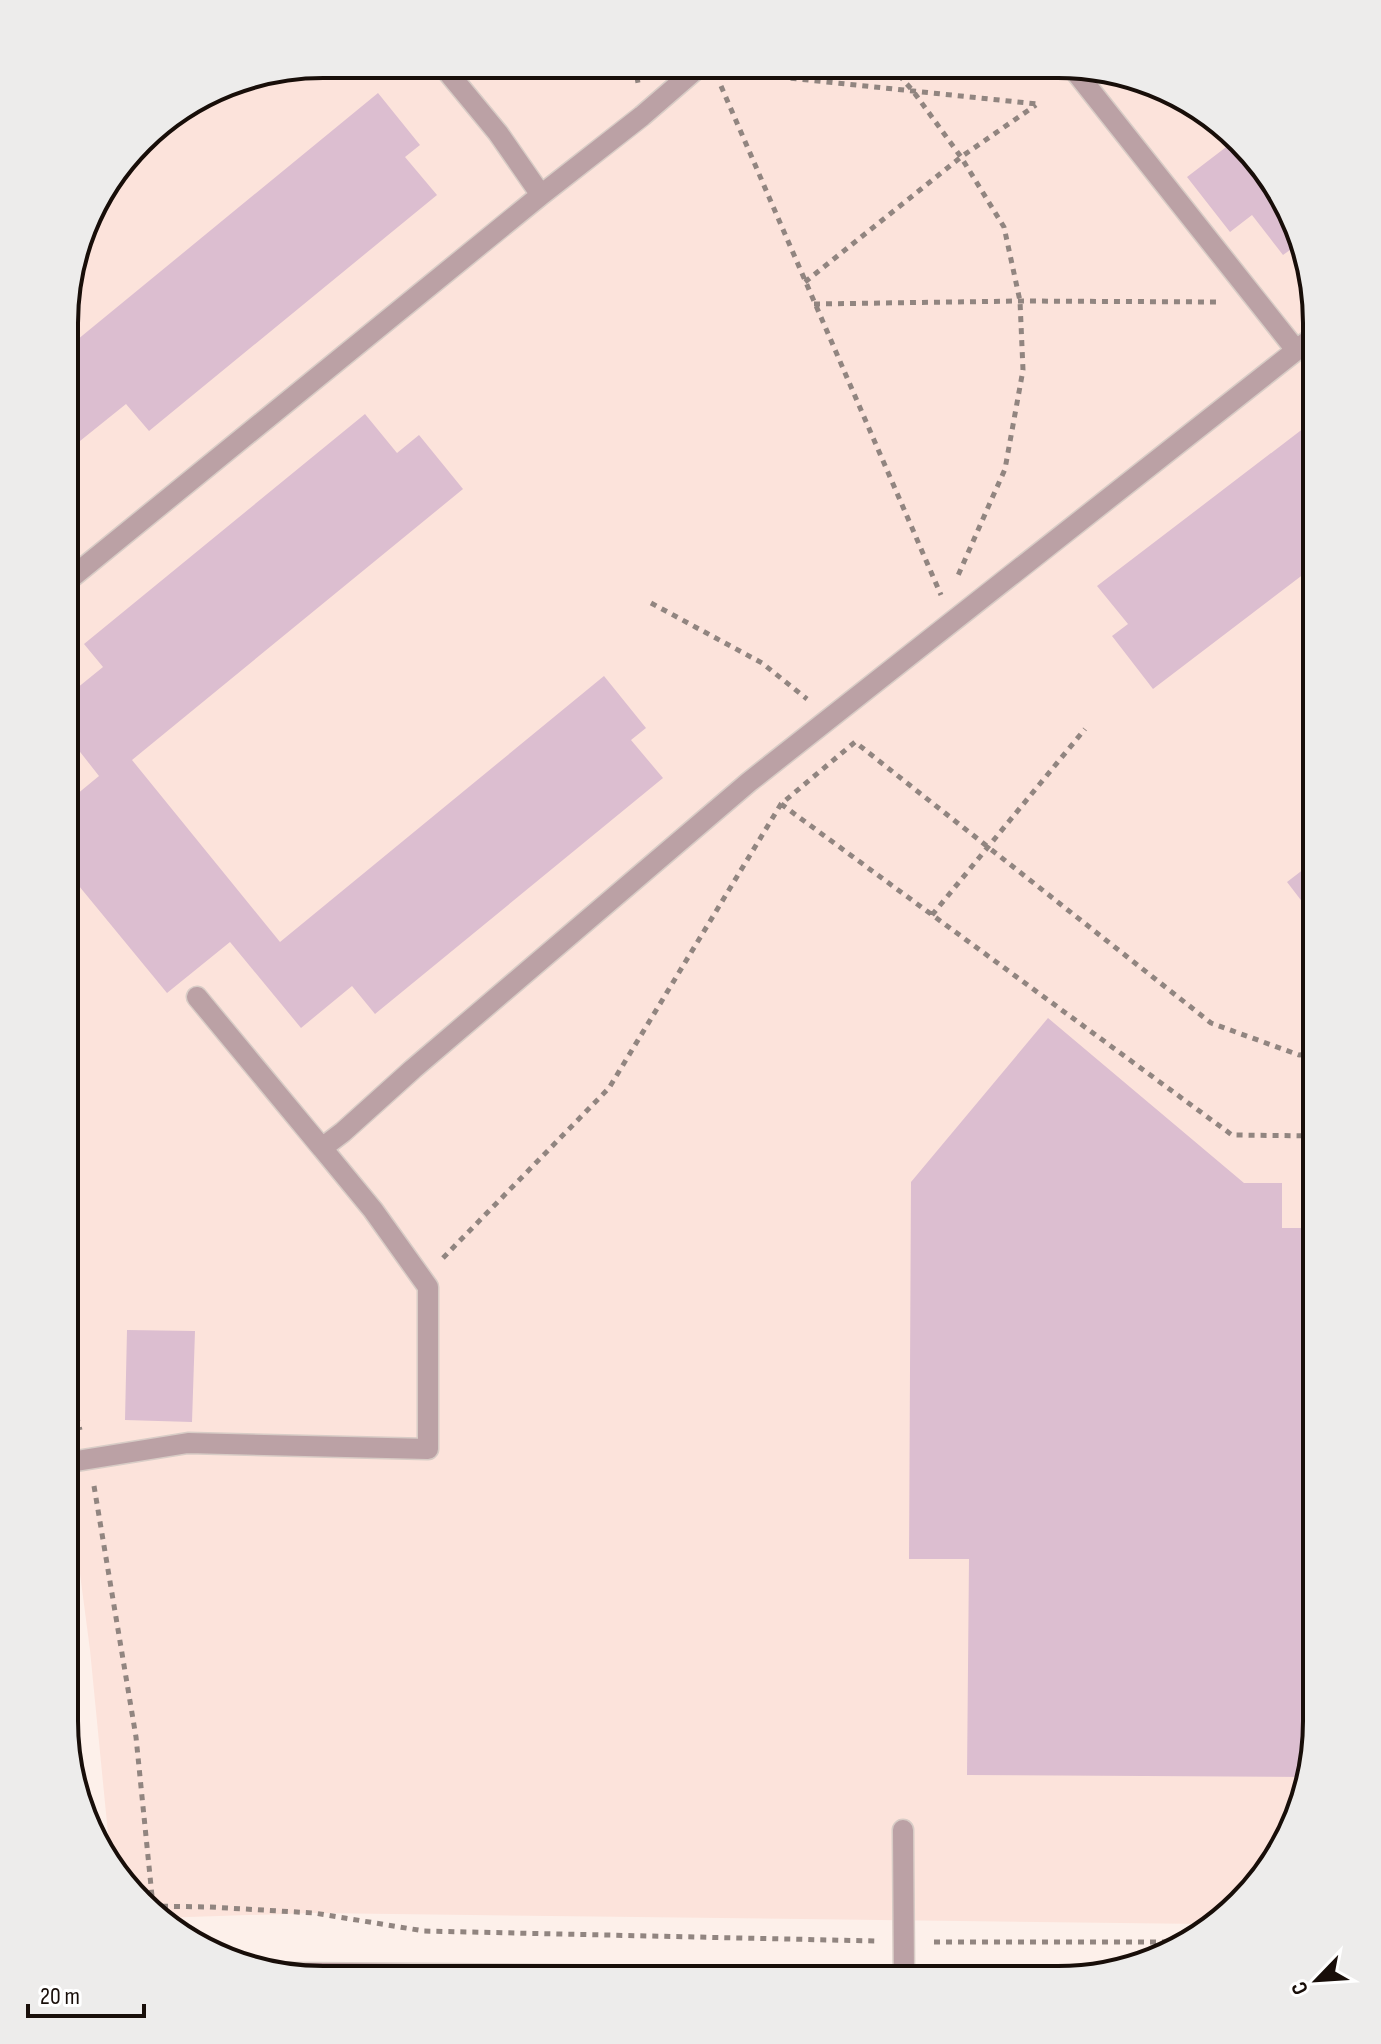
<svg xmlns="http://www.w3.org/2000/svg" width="1381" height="2044" font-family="'Sofia Sans Condensed',sans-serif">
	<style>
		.education { fill: #fce3db }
		.building { fill: #dcbed0 }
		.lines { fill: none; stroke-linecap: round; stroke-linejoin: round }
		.lane-casing { stroke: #d8ccc6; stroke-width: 23 }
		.secondary-casing { stroke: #d8ccc6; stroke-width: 27 }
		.path { stroke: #918580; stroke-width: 5; stroke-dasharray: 6 6; stroke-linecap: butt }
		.lane { stroke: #bba1a5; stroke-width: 20 }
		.secondary { stroke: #9e7980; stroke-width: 24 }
		.rim { fill: none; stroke: #180e09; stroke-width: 4 }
	</style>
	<rect width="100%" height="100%" fill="#fdf0ea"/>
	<!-- education -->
	<path class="education" d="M323,64l769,2 124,52 81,105 20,100 -1,1415 -13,67 -39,73 -60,46 -890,-11 -155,5 -49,-64 -20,-204 -26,-198 2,-1163 32,-95 55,-66 86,-50z"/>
	<!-- building -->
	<path class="building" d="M378,93l42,52 -15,12 32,38 -288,236 -23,-27 -51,41 -9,-11v-85z
		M1234,141l63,82 4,19 -18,13 -31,-40 -22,17 -43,-55z
		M365,414l32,39 22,-18 44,54 -331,271 148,182 324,-266 42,52 -15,12 32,38 -288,236 -23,-28 -51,42 -71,-86 -63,51 -102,-124v-65l34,-28 -33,-42v-37l37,-30 -19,-23z
		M1317,418v146l-164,125 -41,-53 16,-12 -31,-38z
		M1317,859v62l-30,-39z
		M1048,1018l196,165h38v45h35l-1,510 -7,39 -342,-2 2,-216h-60l2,-377z
		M127,1330l68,1 -3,91 -67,-2z"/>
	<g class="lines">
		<defs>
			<path id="lane" d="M441,64l57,69 43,62
				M1071,66l225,284
				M66,582l475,-387 101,-79 59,-51
				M197,997l125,151
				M64,1463l124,-20 240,6v-162l-55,-77 -51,-62 21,-16 70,-63 336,-287 568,-448
				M903,1830l1,150"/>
			<path id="secondary" d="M284,1975l610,5"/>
		</defs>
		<!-- lane casing -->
		<use href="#lane" class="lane-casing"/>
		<!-- secondary casing -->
		<use href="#secondary" class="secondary-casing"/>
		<!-- path -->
		<path class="path" d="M635,65l3,18
			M891,66l22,25 48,66 43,70 16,74 3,69 -18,99 -49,111
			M731,72l306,32
			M721,86l220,509
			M805,282l156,-125 75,-52
			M814,304l206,-3 201,1
			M651,603l111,60 45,36
			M781,804l451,331 85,1
			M932,915l153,-186
			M443,1258l166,-170 172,-284 74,-62 356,281 88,32 18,-2
			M65,1369l15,61
			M94,1486l42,251 17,169
			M150,1906l60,1 104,6 110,18 452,10
			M934,1942h247"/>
		<!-- lane -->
		<use href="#lane" class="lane"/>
		<!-- secondary -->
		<use href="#secondary" class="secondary"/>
	</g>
	<!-- crop -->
	<path d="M0 0H1381V2044H0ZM323 78H1058A245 245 0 0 1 1303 323V1721A245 245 0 0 1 1058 1966H323A245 245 0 0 1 78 1721V323A245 245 0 0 1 323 78Z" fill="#edeceb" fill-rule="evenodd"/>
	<path class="rim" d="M323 78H1058A245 245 0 0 1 1303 323V1721A245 245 0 0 1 1058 1966H323A245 245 0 0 1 78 1721V323A245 245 0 0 1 323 78Z"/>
	<!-- north arrow -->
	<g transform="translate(1317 1980) rotate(245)" stroke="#ffffff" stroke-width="6" paint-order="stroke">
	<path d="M0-6L14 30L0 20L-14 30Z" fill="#180e09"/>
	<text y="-12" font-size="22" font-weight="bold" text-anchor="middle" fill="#180e09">С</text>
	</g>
	<!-- scale -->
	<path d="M28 2004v12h116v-12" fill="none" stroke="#180e09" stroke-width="4"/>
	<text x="40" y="2004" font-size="24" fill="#180e09" stroke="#ffffff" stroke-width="6" paint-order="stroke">20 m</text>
</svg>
